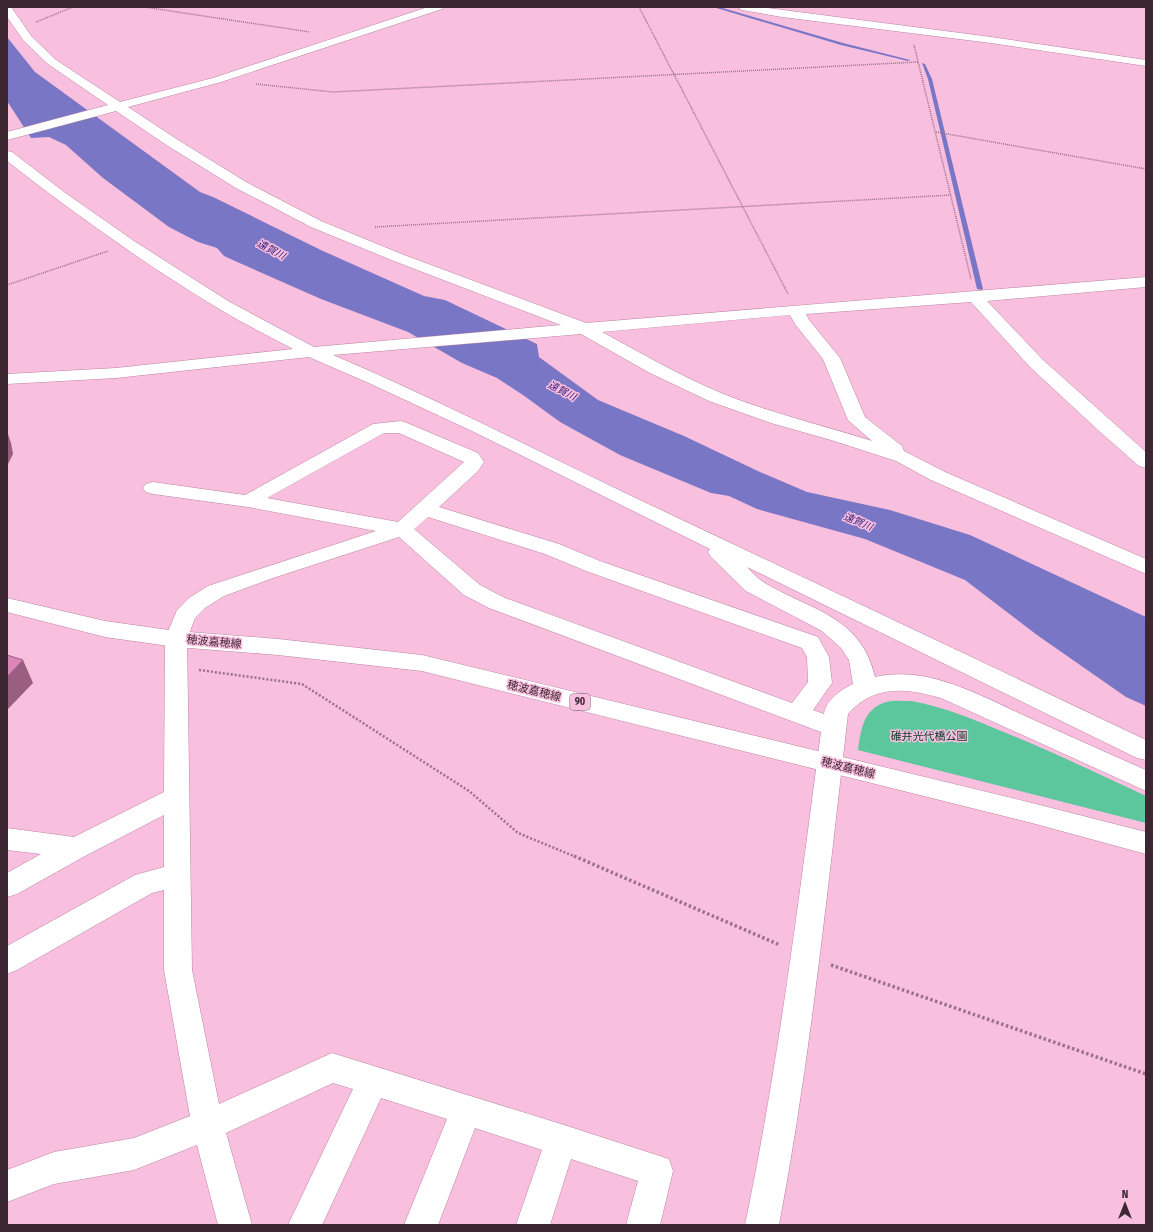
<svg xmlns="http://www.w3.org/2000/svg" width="1153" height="1232" font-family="'Fira Sans Condensed','Noto Sans JP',sans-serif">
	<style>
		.green { fill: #5cc69c }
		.water { fill: #7a76c6 }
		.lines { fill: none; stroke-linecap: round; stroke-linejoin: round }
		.stream { fill: #7a76c6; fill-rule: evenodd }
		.minor-casing { stroke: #bb85a3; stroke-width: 1 }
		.major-casing { stroke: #bb85a3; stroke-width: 1 }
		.path-far2 { stroke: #9a7288; stroke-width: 1.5; stroke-dasharray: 1 1; stroke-linecap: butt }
		.path-far1 { stroke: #9a7288; stroke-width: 2.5; stroke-dasharray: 2 2; stroke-linecap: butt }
		.path { stroke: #9a7288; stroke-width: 3.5; stroke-dasharray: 2.5 2.5; stroke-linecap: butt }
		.minor { fill: #fff; fill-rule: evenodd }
		.major { fill: #fff; fill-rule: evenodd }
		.shaded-wall { fill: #995e80 }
		.building { fill: #da86b7; stroke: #995e80 }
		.labels { text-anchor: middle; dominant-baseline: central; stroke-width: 3; stroke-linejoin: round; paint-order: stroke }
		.far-water-label { font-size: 10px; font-style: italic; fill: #34217e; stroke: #f9bfdf }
		.shield { fill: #f9bfdf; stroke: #755466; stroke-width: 1 }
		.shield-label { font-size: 10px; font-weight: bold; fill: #3c2632 }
		.street-label { font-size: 11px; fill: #3c2632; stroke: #f9bfdf }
		.park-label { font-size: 11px; fill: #083928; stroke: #f9bfdf }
	</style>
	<rect width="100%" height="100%" fill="#f9bfdf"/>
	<!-- green -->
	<path class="green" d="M911,701c34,6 64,19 95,32 48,19 94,42 140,63v27l-288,-73c3,-20 5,-41 28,-48 7,-2 17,-1 25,-1z"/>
	<!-- water -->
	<path class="water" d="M7,37l28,35 165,120 13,5 110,54 101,45 21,4 92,44 2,13 59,43 86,36 76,36 47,20 83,18 80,25 176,82v89l-20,-9 -89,-62 -72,-55 -100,-41 -108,-30 -28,-13 -18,-3 -91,-38 -60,-33 -37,-27 -26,-17 -35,-15 -54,-31 -87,-33 -86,-38 -11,-5 -7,-8 -19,-6 -29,-15 -66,-49 -37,-33 -17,-8 -18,1 -24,-37z"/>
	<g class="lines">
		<!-- stream -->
		<path class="stream" d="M713,7h6l124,36 67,17 -2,1 -67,-16z
			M922,63l3,1 7,15 51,210 -1,1 -5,-1 -49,-210z"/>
		<defs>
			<path id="minor" d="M7,7h4l21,30 24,23 64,42 93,-24 215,-71h15l-1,2 -221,73 -93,25 50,33 68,42 75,39 83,34 182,68 560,-46v10l-159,14 55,58 104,93v16l-7,-2 -41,-36 -68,-63 -59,-65 -165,12 3,6 31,38 25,59 37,29 2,5 41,21 201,87v15l-215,-94 -35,-19 -65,-21 -60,-17 -62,-22 -59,-28 -69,-39 -248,21c99,42 194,91 290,137 175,83 349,165 523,248v20l-9,-2 -390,-191c5,5 10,11 16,15 46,28 98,33 112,95 55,-13 111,22 159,43 38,17 75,34 112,50v21l-205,-93c-35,-10 -67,-14 -93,16 -20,170 -37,342 -69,511h-34c34,-163 54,-328 76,-493l-332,-124 -25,-13 -65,-58 -126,41 -49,18 -19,12 -10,10 -8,21 5,331 27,134 113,-51 229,71 108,35 4,12 -13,54h-34l12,-44 -67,-22 -21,66h-34l26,-75 -67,-22 -37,97h-34l43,-106 -66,-21 -59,127h-34l65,-136 -20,-6 -107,50 26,92h-34l-21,-80 -63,25 -80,14 -47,18v-32l47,-18 80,-14 56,-22 -26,-146v-80l-12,3 -135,77 -10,4v-28l128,-71 29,-8v-52l-79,41 -68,38 -10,3v-24l34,-19 -34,-4v-22l67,9 90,-45 1,-153 12,-29 12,-12 19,-12 168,-55 -128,-24 -95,-13 -7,-2 -3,-4 3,-4 7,-2 92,13 128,-71 28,-3 6,2 71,30 6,9 -6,9 -39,36 120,37 41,17 218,76 11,20 3,26 -19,27 11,4c2,-14 18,-25 29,-30l-4,-24 -8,-12 -19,-17 -76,-40 -35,-34 -3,-5 2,-3 -238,-118 -101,-47 -62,-27 -193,21 -109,6v-10l109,-6 177,-19c-26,-14 -53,-27 -77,-42 -73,-44 -142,-94 -209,-146v-10l5,1 52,40 70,49 94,60 86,46 247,-22 -167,-64 -83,-34 -75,-39 -68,-42 -52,-35 -109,29v-8l101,-27 -60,-41 -24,-23 -17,-24zM790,315l5,9 28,35 25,61 24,21c-50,-16 -102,-28 -151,-48 -41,-17 -80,-40 -119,-61zM384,433h15l65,29 -66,60 -131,-24zM428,517l117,37 41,17 216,77 5,9 1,25 -16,21 -287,-105 -25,-13 -66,-56z
				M737,7h23l231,30 155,23v6l-155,-23 -209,-26 -40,-7z"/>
			<path id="major" d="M7,598l98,23 71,10 102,8 144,16 610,148 114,29v22l-114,-31 -610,-152 -144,-16 -102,-8 -71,-10 -98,-25z"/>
		</defs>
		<!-- minor casing -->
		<use href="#minor" class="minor-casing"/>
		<!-- major casing -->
		<use href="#major" class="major-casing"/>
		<!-- path-far2 -->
		<path class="path-far2" d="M144,7l166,25
			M639,7l149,287
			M36,22l37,-15
			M914,45l57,234
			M256,84l77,8 585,-30
			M936,132l210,37
			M375,227l576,-32
			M7,285l101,-34"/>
		<!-- path-far1 -->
		<path class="path-far1" d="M199,670l103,14 167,107 49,42 58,24"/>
		<!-- path -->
		<path class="path" d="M574,856l206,89
			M831,965l315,109"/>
		<!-- minor -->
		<use href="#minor" class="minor"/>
		<!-- major -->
		<use href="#major" class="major"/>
	</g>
	<!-- shaded-wall -->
	<path class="shaded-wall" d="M7,431l4,12 2,11 -6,12z
		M23,660l10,23 -26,27v-33z"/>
	<!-- building -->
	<path class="building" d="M7,655l16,5 -16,17z"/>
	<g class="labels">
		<!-- far-water labels -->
		<g class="far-water-label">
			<text transform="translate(271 250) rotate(28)">遠賀川</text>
			<text transform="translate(562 391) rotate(27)">遠賀川</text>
			<text transform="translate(858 522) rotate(23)">遠賀川</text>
		</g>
		<!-- shield labels -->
		<rect class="shield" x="570" y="694" width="20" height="16" rx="3"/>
		<g class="shield-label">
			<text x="580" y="702">90</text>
		</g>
		<!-- street labels -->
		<g class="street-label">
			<text transform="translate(214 642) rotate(5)">穂波嘉穂線</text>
			<text transform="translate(534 691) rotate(14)">穂波嘉穂線</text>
			<text transform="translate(848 768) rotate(14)">穂波嘉穂線</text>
		</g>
		<!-- park labels -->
		<g class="park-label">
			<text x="929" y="736">碓井光代橋公園</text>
		</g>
	</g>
	<!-- border -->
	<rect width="1153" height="1232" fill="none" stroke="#3c2632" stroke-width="16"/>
	<!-- north arrow -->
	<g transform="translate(1125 1204)" stroke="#f9bfdf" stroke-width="3" paint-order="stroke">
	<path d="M0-3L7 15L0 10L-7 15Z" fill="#3c2632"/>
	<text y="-6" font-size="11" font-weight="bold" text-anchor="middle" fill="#3c2632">N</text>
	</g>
</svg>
